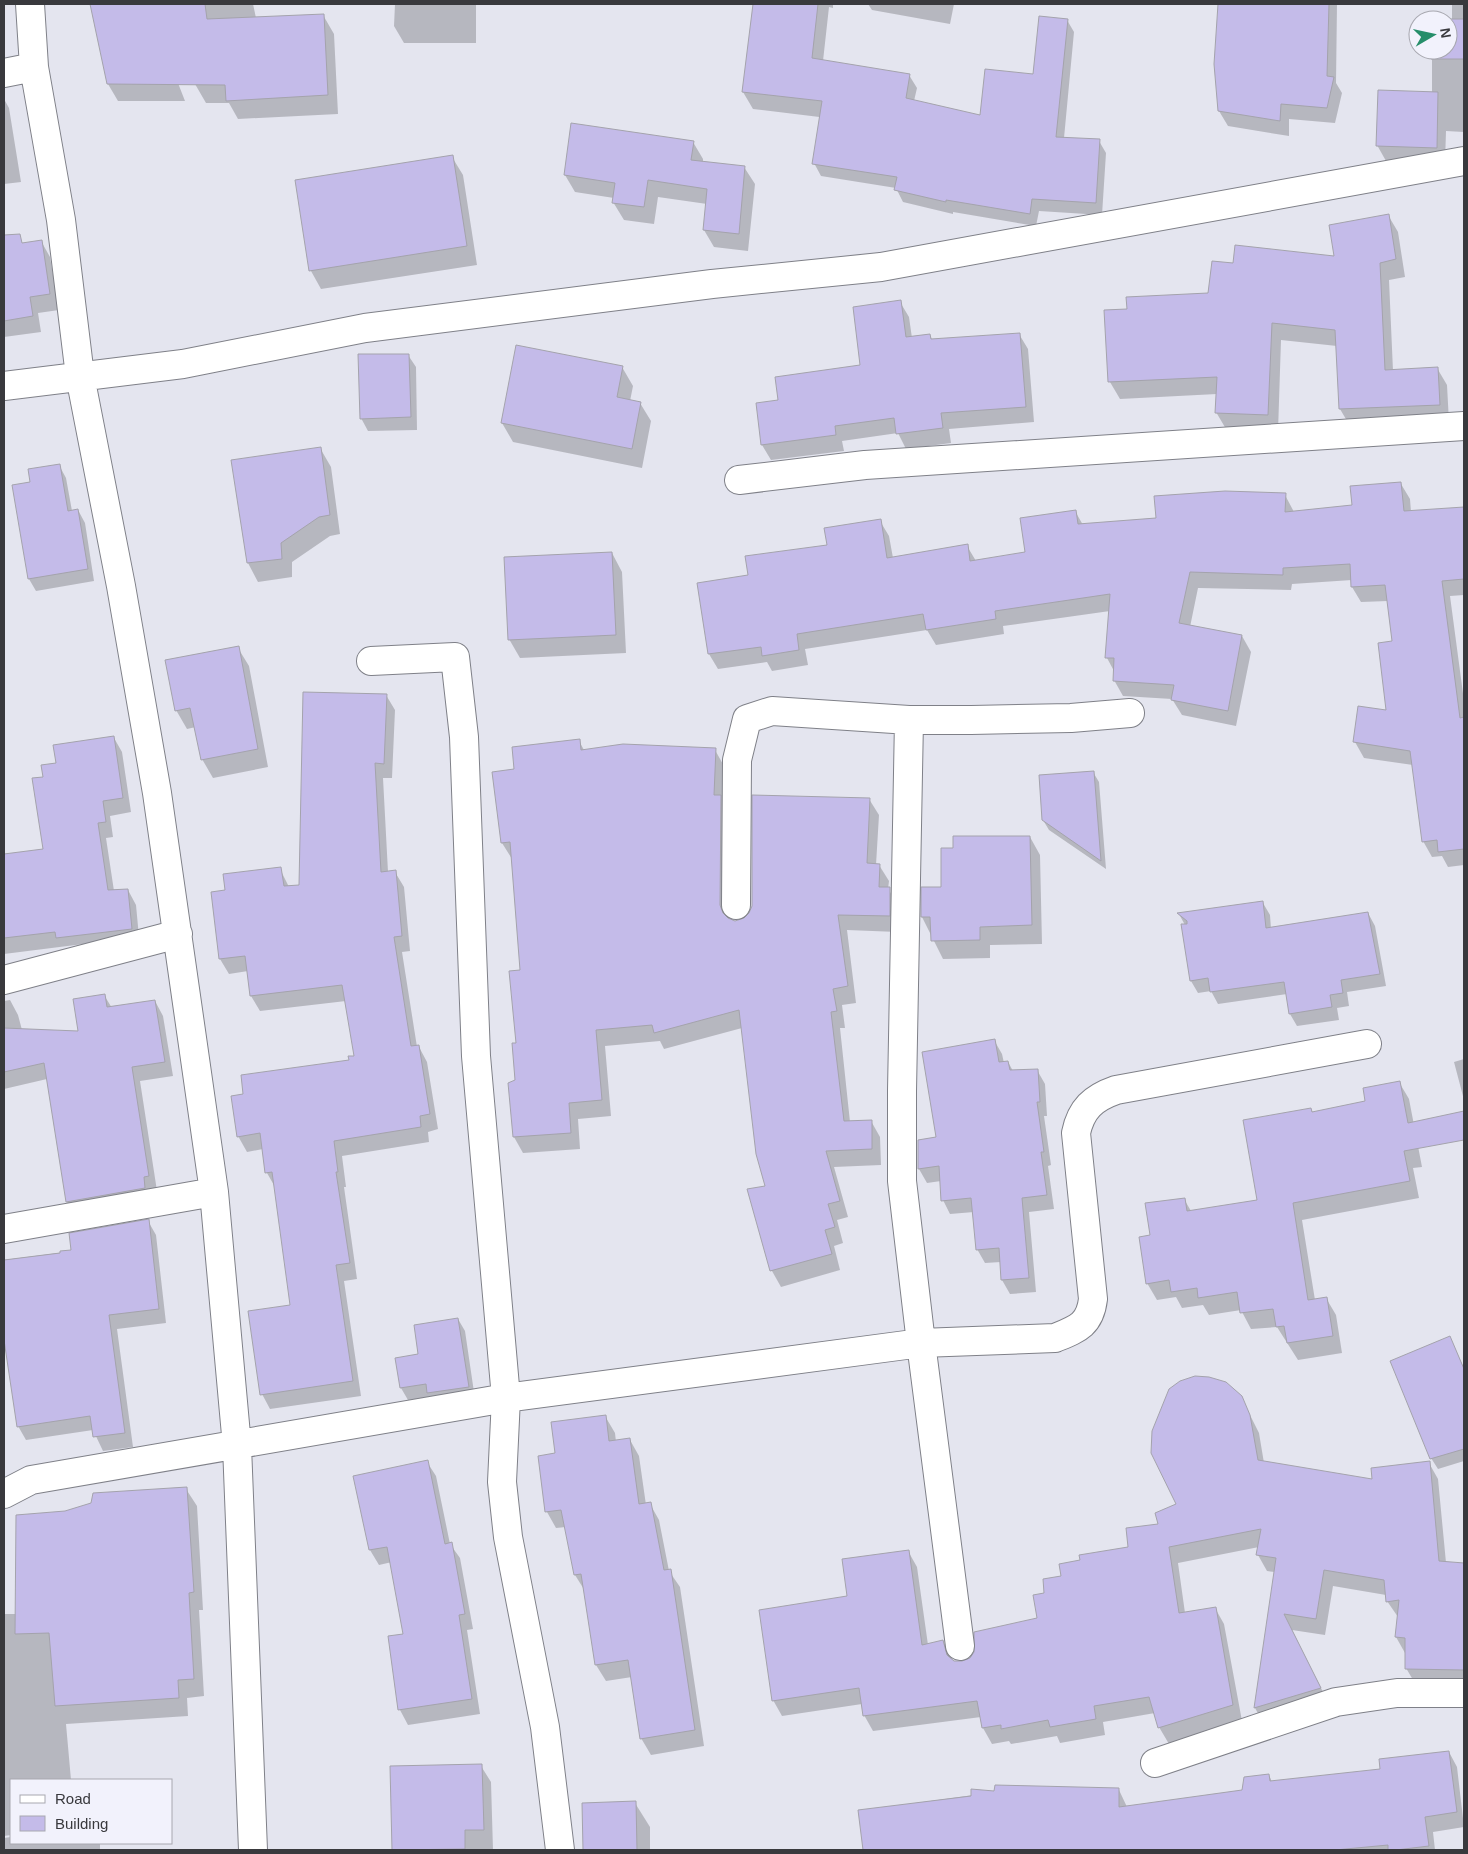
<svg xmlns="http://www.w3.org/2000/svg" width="1468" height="1854" font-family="Helvetica,sans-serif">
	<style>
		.shadow { fill: #0003 }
		.building { fill: #c4bbe9; stroke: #a4a3ac }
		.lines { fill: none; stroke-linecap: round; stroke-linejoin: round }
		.street-casing { stroke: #7f8088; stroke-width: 30 }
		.street { stroke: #fff; stroke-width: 28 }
	</style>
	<rect width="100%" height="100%" fill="#e4e5ef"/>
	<!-- shadow -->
	<path class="shadow" d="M92,4h55l38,97h-67l-10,-17z
		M183,4h70l3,14 67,-3 11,19 4,80 -100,5 -9,-16h-23l-11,-19z
		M395,4h81v39h-72l-10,-17z
		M754,4h79v4l-4,-1 -6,54 86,14 8,13 -3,13 67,16 54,-41 32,-56 7,12 -10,106 35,3 7,12 -4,62 -63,-4 -3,15 -83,-14v2l-50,-12 -7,-14 -75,-12 -7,-13 30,-43 -91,-11 -10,-17z
		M868,4h86l-4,20 -78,-14z
		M1219,4h118l-1,79 6,10 -7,30 -46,-4v17l-61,-10 -9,-15 -3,-47z
		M1452,4h12v128l-18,-1 -1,32 -59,-2 -9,-16 55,-52v-43h16v-30h4z
		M4,99l5,9 12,74 -17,2z
		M693,142l10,17v4l41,4 11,17 -7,67 -34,-4 -10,-17 3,-26 -49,-7 -4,27 -30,-4 -11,-18 1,-4 -39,-6 -10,-17z
		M452,157l11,18 14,90 -156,24 -10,-18 -15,-90z
		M1388,215l10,17 7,45 -16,3 4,91 44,-3 10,17 2,37 -99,4 -10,-17 -3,-63 -56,-6 -3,92 -52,-3 -10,-17 1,-18 -97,5 -10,-17 -4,-71 22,-1 81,-16 25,-29 102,-8z
		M41,241l9,16 9,53 -21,3 3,19 -37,5v-90z
		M900,302l9,15 3,21 18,-3 2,5 87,-6 9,15 6,73 -85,7 2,14 -45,6 -8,-16 -56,8 2,10 -73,9 -9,-15 -5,-41 23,-3 82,-35z
		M408,355l8,12 1,63 -49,1 -7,-13z
		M622,367l11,19 -3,15 10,2 11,18 -9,47 -129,-26 -11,-19z
		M320,448l11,19 9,67 -10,2 -38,26v15l-34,5 -10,-19 -15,-102z
		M59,465l7,13 6,33 6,-1 7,13 9,58 -58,10 -7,-12 3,-96z
		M1401,484l9,15 1,13 53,-4v87l-14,1 14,105v164l-16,2 -6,-11 -10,1 -9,-16 -10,-76 -49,-7 -9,-16 33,-31 5,-69 -5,-41 -27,1 -9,-15v-7l-60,4 -1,6 -93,-2 -8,39 52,9 9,16 -15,74 -54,-11 -10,-16 -49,-3 -9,-16v-9l-7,-13 3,-47 -107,15 1,8 -68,11 -9,-15 -122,19 3,16 -36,6 -5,-9 -49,7 -9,-15 -10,-70 51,-8 79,-30 51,-25 9,15 4,22 74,-12 9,15 51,-8 48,-42 8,14 74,-6 128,-24 9,17 59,-5z
		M612,553l10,19 4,81 -106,5 -11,-19z
		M238,648l11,18 19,101 -55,11 -11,-19 -6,-32 -9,2 -11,-19z
		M386,695l9,15 -3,68h-9l5,94h7l9,15 6,64 -8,1 15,95h2l8,15 11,67 -10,3 1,10 -87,14 4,31h-2l13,92 -13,2 17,115 -91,13 -8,-15 29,-88 -16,-119 -8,-14 -4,-24 -16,3 -9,-16 7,-41 105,-34 5,-4 -9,-56 -86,10 -9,-15 -3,-25 -19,3 -9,-15 6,-68 54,-22 9,18 11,-1z
		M114,738l8,14 9,60 -21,4 3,21 -7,1 8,53 14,-1 8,15 3,32 -135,17v-99l40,-5 1,-72 12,-14z
		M579,741l5,9h131l9,16 -1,35 7,12 -1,107 6,2 10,-3 124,-120 10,16 -3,50h3l10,16 -1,8 11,16 -1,27 -51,-2 9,73 -14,2 3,23h-5l10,94 21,-1 9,16 1,28 -47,2 14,50 -11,3 6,23 -9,3 6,24 -59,17 -9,-16 -23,-81 18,-3 -25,-159 -78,21 -4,-8 -55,5 6,70 -33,3 2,30 -57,4 -9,-16 8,-166 -10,-112 -10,-16 13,-73z
		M1093,772l6,10 7,87 -57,-39 -6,-10z
		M1030,837l10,18 2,89 -52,1v13l-47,1 -21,-42 21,-29 11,-39z
		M1263,903l7,12 1,14 97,-16 7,13 11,60 -39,6 2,14 -12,2 2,12 -42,6 -7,-12 -3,-20 -69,10 -7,-13 -13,2 -7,-12 -6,-56 -6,-11z
		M104,995l8,13 43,-7 8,15 10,60 -33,5 17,110 -82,26 -8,-15 -20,-123 -43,10v-88l6,-1 8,15 4,15 58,2z
		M994,1040l8,14 2,9 4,-1 5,9 24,-1 8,14 2,32h-3l7,49 -3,1 6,43 -25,3 7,80 -26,2 -8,-14 -1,-18 -16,1 -8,-14 -3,-37 -24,2 -7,-14 -2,-19 -14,2 -8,-14v-28l19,-3z
		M1464,1059v41l-10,-38z
		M1399,1082l10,17 13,68 -9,1 6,30 -117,22 13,80 11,-2 10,17 6,38 -44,7 -21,-33 -26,2 -10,-19 -32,5 -6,-10 -21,3 -6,-11 -19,3 -10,-17 4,-47 33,-37 7,12 67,-10 53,-92 2,4 54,-11z
		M148,1221l8,14 10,88 -49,6 16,118 -30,4 -10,-21 -67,10 -8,-14 -14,-94v-72l69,-9z
		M458,1319l7,12 10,68 -40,6 -4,-8 -23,3 -7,-12 -5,-29 24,-4z
		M1450,1338l14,30v93l-26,8 -7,-11z
		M1241,1397l18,36 5,30 109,17 56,-17 9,16 11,115 15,1v91l-48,-1 -10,-17 -1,-15 -9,-16 2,-20 -11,-16 -1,-6 -53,-9 -8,49 -33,-5 37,74 -65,20 -9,-16 20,-136 -8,-1 -9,-16 1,-8 -81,16 7,50 30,-5 9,16 18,97 -73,23 -10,-17 -4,-14 -52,9 2,13 -45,8 -3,-7 -46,8 -2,-3 -17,3 -9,-16 -2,-11 -108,14 -9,-16 -2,-11 -80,12 -9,-16 75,-103 60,-46 9,16 11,78 15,-4 10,20 9,2 8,-3 68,-42 7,-24 17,-17 68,-29 29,-23 19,-20z
		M605,1416l10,17 1,9 14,-2 9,16 7,49 4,-1 9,16 10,51 11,16 24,159 -53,9 -10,-17 -9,-61 -26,4 -10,-16 -11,-74 -10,-16 -9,-48 -10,1 -9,-16 -8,-55 18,-3z
		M427,1462l9,14 14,68 10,14 13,71 -6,1 13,84 -72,11 -8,-15 -11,-73 16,-2 -13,-73 -13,3 -9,-15 -15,-73z
		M186,1489l11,17 6,104h-4l5,86 -17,2 1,18 -122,8 5,56h-60v55l-7,1v-222h12l49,-102z
		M1449,1752l8,15 7,60 -31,5 2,18h-571l-5,-39 136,-19 124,-2 8,17 116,-16 26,-16 3,7 110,-12z
		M481,1766l10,16 2,68h-100l-1,-83z
		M635,1803l15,24v23h-66l-1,-46z
		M11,1837v6h89v7h-96v-12z"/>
	<!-- building -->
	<path class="building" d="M90,4h115l2,15 117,-5 4,81 -102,6 -1,-16 -118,-1z
		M753,4h65l-6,54 98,16 -4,24 74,17 5,-46 48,5 6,-58 29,3 -12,118 44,2 -4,64 -64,-4 -2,15 -84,-14v2l-52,-12 3,-13 -85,-13 10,-63 -80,-9z
		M1218,4h111l-2,72 7,1 -7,31 -46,-4 -1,17 -62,-10 -4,-47z
		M1431,19h33v40h-33v-9h17v-30z
		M1378,90l60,2 -1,56 -61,-2z
		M571,123l123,18 -3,19 54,6 -6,68 -36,-4 4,-41 -59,-9 -4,27 -32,-4 3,-20 -51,-8z
		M453,155l14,91 -158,25 -14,-91z
		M1389,214l7,45 -16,4 5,107 53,-3 2,38 -101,4 -4,-79 -63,-7 -4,92 -53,-2 2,-36 -109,5 -4,-72 23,-1 -1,-12 82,-4 4,-32 21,2 2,-18 99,11 -5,-31z
		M20,234l2,9 20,-3 8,54 -20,3 3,19 -29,5v-86z
		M901,300l5,37 24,-3 1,5 89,-6 6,74 -85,6 2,15 -47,6 -2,-16 -59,8 1,9 -75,10 -5,-42 22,-3 -3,-23 85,-12 -7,-58z
		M516,345l107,21 -6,31 24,5 -9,47 -131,-26z
		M358,354h51l2,63 -51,2z
		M321,447l9,68 -11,2 -38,26 1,16 -35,4 -16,-103z
		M60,464l8,47 10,-2 10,60 -60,10 -16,-94 18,-3 -2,-13z
		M1401,482l3,29 60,-4v72l-22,2 18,137 4,-1v132l-26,3 -1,-12 -15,2 -12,-91 -57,-9 5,-36 28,4 -8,-67 14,-2 -7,-56 -34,2 -1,-23 -67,4v7l-93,-3 -11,51 63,12 -14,76 -57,-11 3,-15 -61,-4 1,-23h-9l5,-64 -115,17 1,8 -70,11 -3,-16 -126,20 2,16 -37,6 -1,-9 -53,7 -11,-71 51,-8 -3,-19 82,-11 -3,-17 57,-9 6,39 81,-14 2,17 55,-9 -5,-34 56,-8 2,14 78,-6 -2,-22 71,-5 61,2 -1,19 67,-7 -2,-19z
		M612,552l4,83 -108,5 -4,-83z
		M239,646l19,103 -57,11 -11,-52 -15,3 -10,-51z
		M303,692l84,2 -3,70 -9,-1 6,109 15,-2 6,66 -8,1 17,109 8,-1 11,69 -10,2 1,11 -87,14 4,31h-2l14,91 -14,2 17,116 -93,14 -12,-84 42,-6 -18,-133 -7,1 -5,-40 -23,4 -6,-41 12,-2 -2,-19 108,-15 -1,-4h6l-12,-71 -92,11 -5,-40 -26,3 -8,-67 14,-2 -2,-16 58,-7 3,19 15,-1z
		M114,736l9,62 -20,3 3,21 -8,1 10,67 20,-1 4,40 -76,9 -1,-6 -51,6v-84l39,-5 -11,-71 11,-1 -2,-12 15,-2 -3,-18z
		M580,739l1,11 42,-6 93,4 -2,47h7l-1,110 3,8 5,5 7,3 9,-3 5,-5 3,-7v-111l118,3 -3,65 13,1 -1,23h11v29l-52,-1 10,71 -15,3 4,22 -6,1 13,109 28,-1v29l-46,2 14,50 -12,3 7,23 -10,3 7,24 -62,17 -23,-82 18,-3 -9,-32 -17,-144 -85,23 -2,-8 -56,5 6,70 -33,3 2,30 -58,4 -5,-54 7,-3 -3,-37h4l-7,-72 11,-1 -10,-128 -9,1 -9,-71 22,-3 -2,-22z
		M1094,771l7,90 -59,-41 -3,-45z
		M953,836h77l2,89 -52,2v13l-49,1 -1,-24h-9v-30h20v-39h12z
		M1263,901l3,27 102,-16 12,62 -39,6 2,13 -13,2 2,12 -43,7 -5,-32 -74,10 -2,-14 -18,3 -9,-57h6v-3l-10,-8z
		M105,994l2,13 48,-7 10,62 -33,5 17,109 -5,1 1,11 -79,14 -22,-139 -40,9v-44l74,3 -5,-32z
		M995,1039l4,23 9,-1 2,9 28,-1 2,33h-3l7,50h-3l6,43 -25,3 7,80 -28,2 -2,-32 -23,2 -5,-52 -30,3 -2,-35 -21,3v-29l18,-3 -14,-85z
		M1400,1081l8,42 56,-12v29l-60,11 6,30 -117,22 15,97 19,-3 6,39 -46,7 -3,-17 -8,1 -3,-18 -33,4 -3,-21 -39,6 -1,-10 -26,4 -2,-12 -23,4 -7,-47 11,-2 -5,-32 40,-5 2,13 70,-11 -14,-80 68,-12 1,4 53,-11 -2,-13z
		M149,1219l10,90 -50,6 16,118 -32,4 -3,-21 -73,11 -13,-87v-80l56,-7v-2l11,-1 -2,-17z
		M458,1318l11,69 -42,6 -1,-9 -26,4 -5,-30 23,-4 -4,-29z
		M1450,1336l14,33v80l-34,10 -40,-98z
		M1195,1376l14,1 17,5 16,14 8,19 8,45 114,19 -1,-11 59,-7 9,100 25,2v107l-59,-1v-31l-10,-1 4,-37 -13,2 -2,-22 -60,-10 -8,49 -32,-5 37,74 -67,20 22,-150 -20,-3 5,-26 -92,18 10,66 37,-6 17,98 -75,23 -9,-31 -55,9 2,13 -46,8 -2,-7 -47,9v-4l-19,3 -5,-27 -114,15 -4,-28 -87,13 -13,-91 88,-14 -5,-37 67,-9 13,95 21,-5 4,15 7,6h8l8,-3 4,-6v-20l63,-14 -4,-23 11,-2 -1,-14 18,-3 -2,-12 21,-4 -1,-5 49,-8 -2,-19 32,-4 -3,-11 21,-9 -25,-51 1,-22 17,-42 11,-8z
		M606,1415l3,26 21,-3 9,66 12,-2 13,68 7,-1 24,161 -55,9 -12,-79 -33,5 -14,-91 -7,1 -13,-65 -16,2 -7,-56 17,-3 -4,-31z
		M428,1460l17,84 7,-2 13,72 -6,1 13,84 -74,11 -10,-74 15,-2 -16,-87 -18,3 -16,-74z
		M187,1487l7,105 -5,1 5,86 -16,1 1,18 -124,8 -6,-73 -34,1 1,-119 49,-4 26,-8 2,-10z
		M1449,1751l8,61 -32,5 4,29 -33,4h-8v-5l-53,5h-472l-5,-40 113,-14v-7l23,2 1,-6 124,3v19l123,-17 2,-13 25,-3 1,7 110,-12 -1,-10z
		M482,1764l2,66h-19v19l-73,1 -2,-84z
		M636,1801l1,49h-54l-1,-47z"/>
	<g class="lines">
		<defs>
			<path id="street" d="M30,4l4,63 27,153 19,156 41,210 36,207 57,399 23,254 16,404
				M4,73l30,-6
				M4,386l179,-22 182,-36 347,-44 169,-17 583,-106
				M739,480l126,-15 599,-39
				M371,661l84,-4 9,80 12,319 30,342 -4,84 6,55 37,190 15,123
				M909,720l-7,371v90l19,162 39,303
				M736,905l1,-145 10,-41 25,-8 137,9h62l100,-2 59,-5
				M4,980l174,-46
				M4,1229l210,-37
				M4,1494l27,-14 475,-82 415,-55 134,-5c22,-9 35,-13 38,-39l-17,-166c5,-24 17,-35 40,-43l251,-46
				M1155,1763l181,-61 61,-9h67"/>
		</defs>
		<!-- street casing -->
		<use href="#street" class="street-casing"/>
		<!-- street -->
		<use href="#street" class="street"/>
	</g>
	<!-- border -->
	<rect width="1468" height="1854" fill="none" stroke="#39393d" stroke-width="10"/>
	<!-- legend -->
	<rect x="10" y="1779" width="162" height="65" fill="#f2f2fc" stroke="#a8a8b0"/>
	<rect x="20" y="1795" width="25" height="8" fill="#ffffff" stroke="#a8a8b0"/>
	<text x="55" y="1804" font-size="15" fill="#39393d">Road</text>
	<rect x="20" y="1816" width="25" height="15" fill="#c4bbe9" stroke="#a8a8b0"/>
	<text x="55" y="1829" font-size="15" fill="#39393d">Building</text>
	<!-- north arrow -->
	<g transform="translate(1433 35) rotate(81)"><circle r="24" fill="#f2f2fc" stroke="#a8a8b0"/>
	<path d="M0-4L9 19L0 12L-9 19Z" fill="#268e6a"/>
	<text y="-8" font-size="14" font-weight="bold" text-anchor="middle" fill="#39393d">N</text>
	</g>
</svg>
